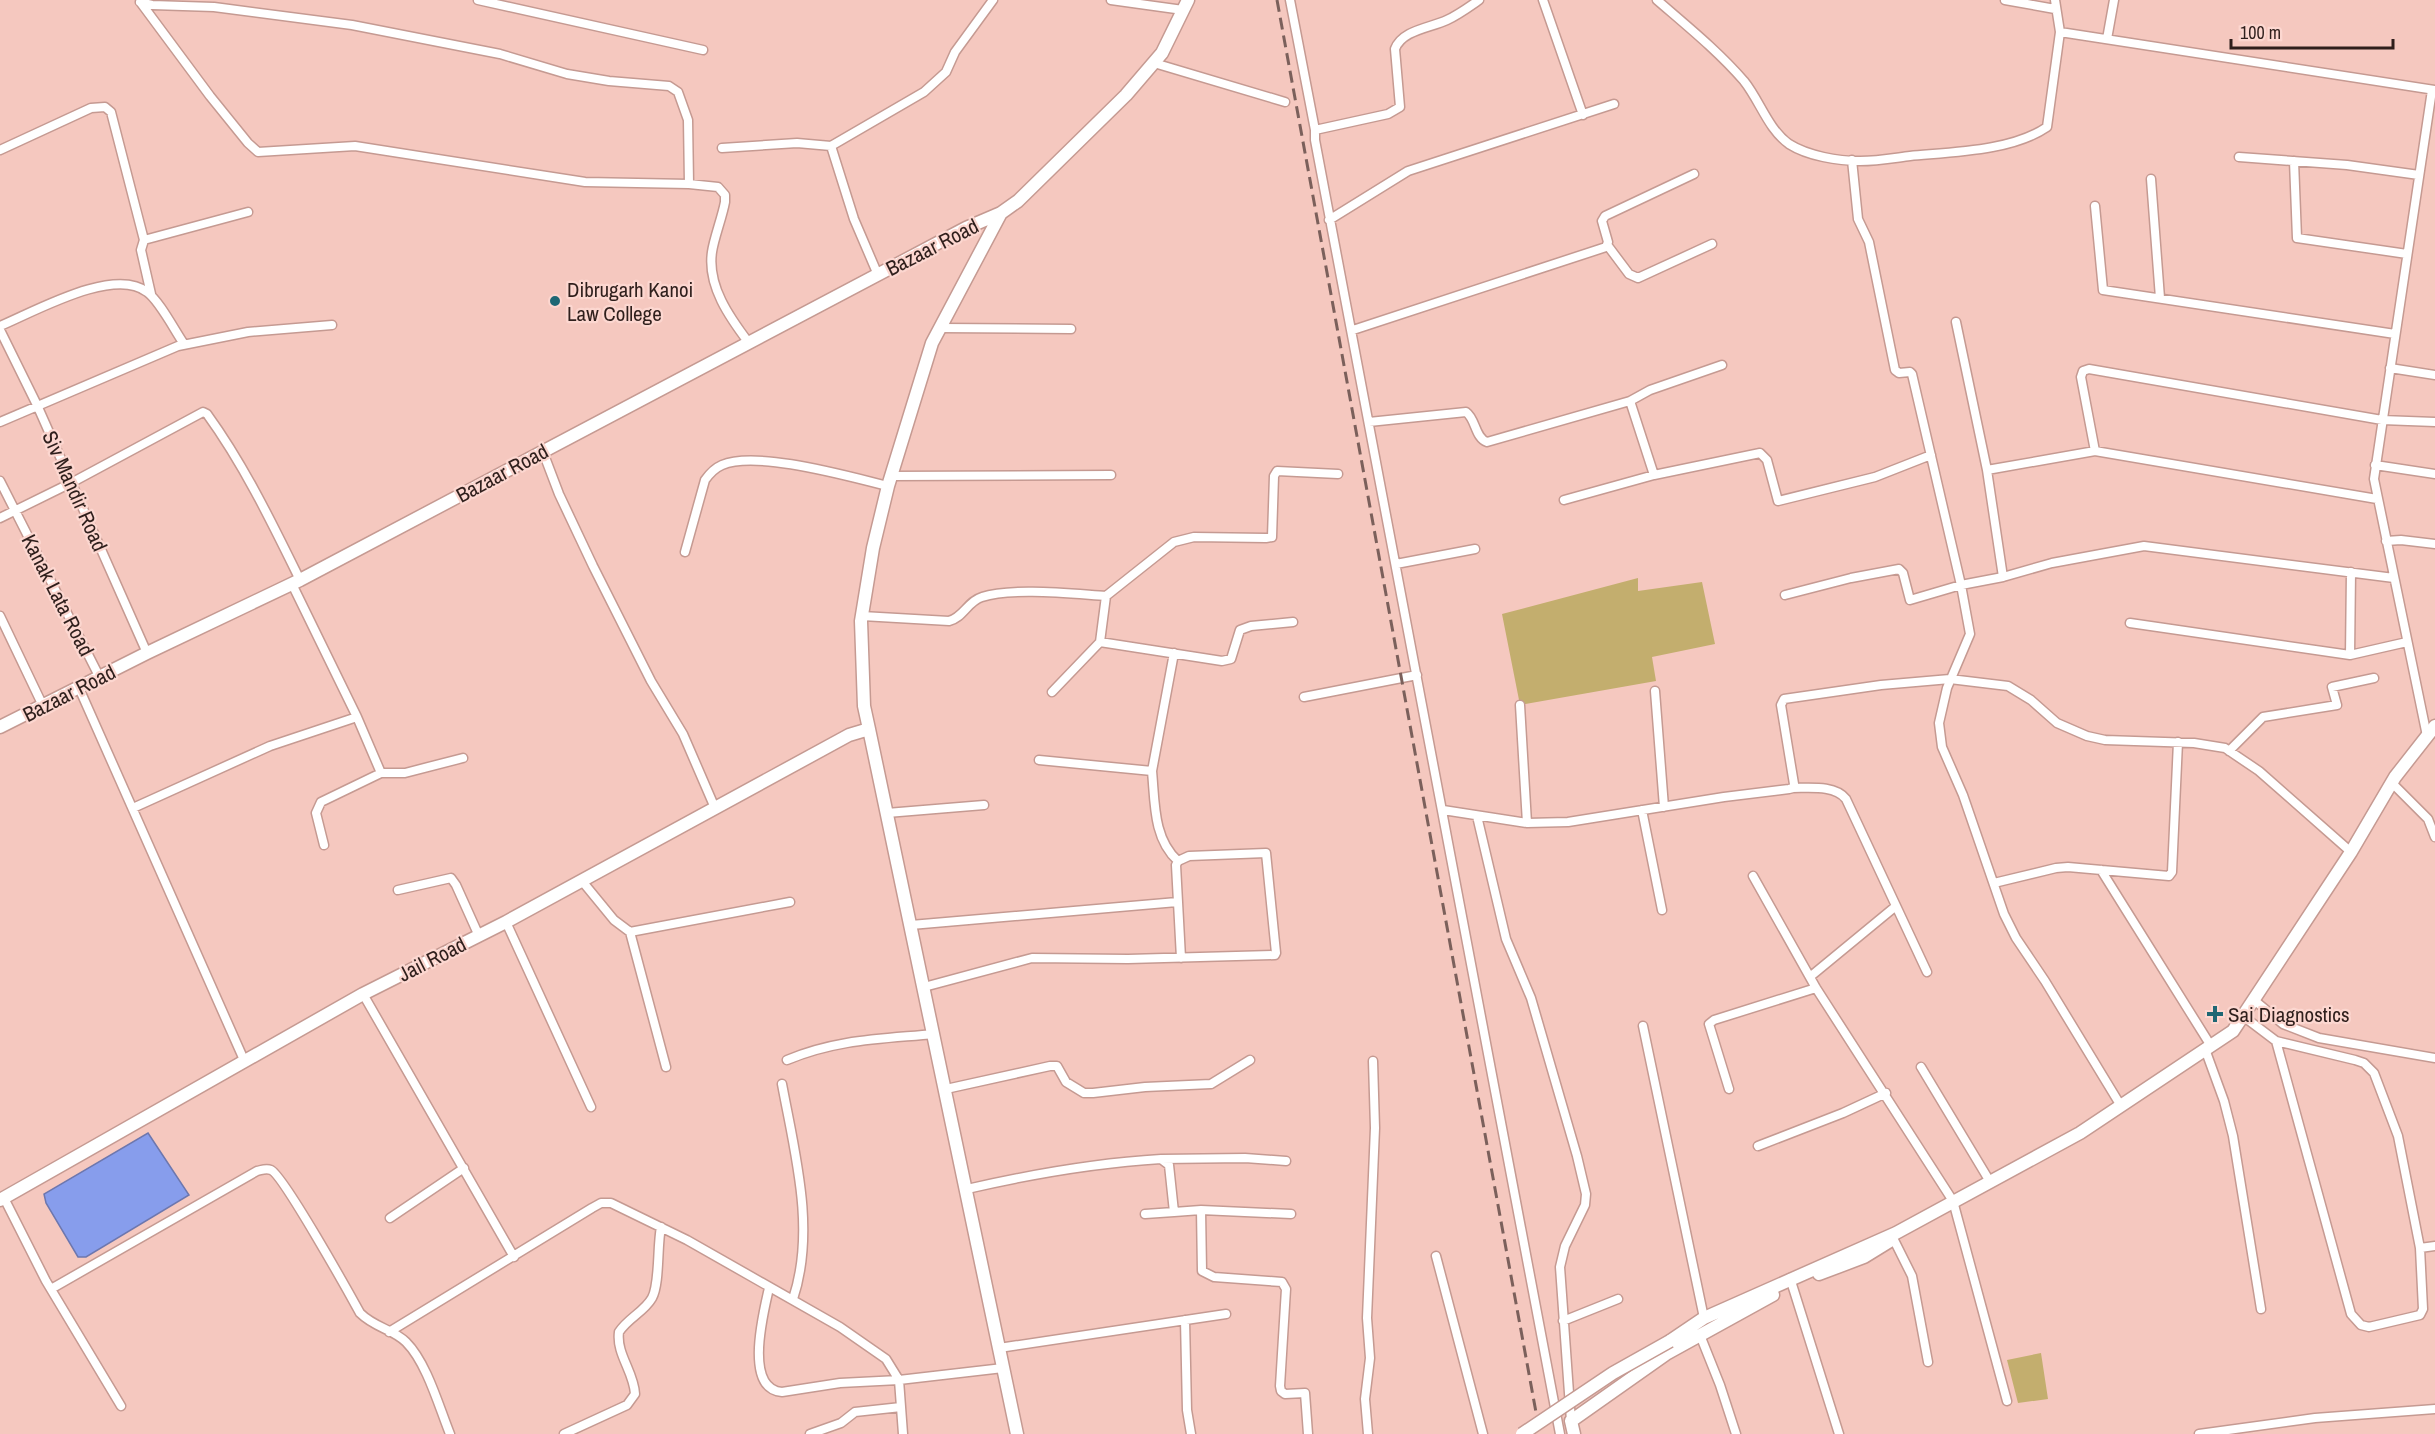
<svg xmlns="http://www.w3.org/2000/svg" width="2435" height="1434" font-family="'Archivo Narrow',sans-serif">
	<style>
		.green { fill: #c3ae6e }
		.water { fill: #879dec; stroke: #6d77ae; stroke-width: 1.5 }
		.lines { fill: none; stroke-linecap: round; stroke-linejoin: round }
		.street-casing { stroke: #c59a92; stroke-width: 11 }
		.secondary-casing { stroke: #c59a92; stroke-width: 15 }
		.street { stroke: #fff; stroke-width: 8 }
		.secondary { stroke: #fff; stroke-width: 12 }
		.rail { stroke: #7b605b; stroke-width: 3; stroke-dasharray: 12 6; stroke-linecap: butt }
		.secondary-bridge-casing { stroke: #c59a92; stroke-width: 15; stroke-linecap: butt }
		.secondary-bridge { stroke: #fff; stroke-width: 12 }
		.poi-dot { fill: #1e6774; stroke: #fcd7d0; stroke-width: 2 }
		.labels { text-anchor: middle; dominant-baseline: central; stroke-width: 4.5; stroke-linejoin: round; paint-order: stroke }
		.street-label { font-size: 21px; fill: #2f1f1c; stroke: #fcd7d0 }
		.poi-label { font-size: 21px; fill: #2f1f1c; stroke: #fcd7d0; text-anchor: start }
	</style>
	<rect width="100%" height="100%" fill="#f5c8bf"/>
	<!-- green -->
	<path class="green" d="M1638,578v13l64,-9 13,62 -63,13 4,24 -136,24 -18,-91z
		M2041,1353l7,46 -30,4 -11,-43z"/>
	<!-- water -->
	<path class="water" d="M148,1133l41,62 -103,62h-8l-32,-54 -2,-9z"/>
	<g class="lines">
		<defs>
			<path id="street" d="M478,0l225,50
				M1111,0l72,10
				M1290,0l25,130
				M1479,0c-10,7 -21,15 -32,20 -17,8 -45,10 -52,29l5,58 -12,7 -73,16v10l245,1294
				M1543,0l40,115
				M1657,0c30,26 61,51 87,81 16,20 24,48 45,63 19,12 49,17 71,17 17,0 34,-3 50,-5 43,-4 102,-5 137,-29l13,-95 375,58
				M2005,0l50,9
				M2055,0l5,32
				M140,2l12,3 62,2 138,18 148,29 67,20 42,7 60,5 9,6 10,28 1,64
				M141,3l69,93 38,47 10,9 97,-6 230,36 104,2 29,3 7,8v7c-3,16 -11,36 -13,50 -5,34 18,66 37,91
				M2107,39l7,-39
				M1154,63l131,39
				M831,146l23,73 24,56
				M722,148l75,-5 34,3 93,-54 22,-20 9,-20 38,-52
				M0,150l91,-42 14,-1 6,5 33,128
				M2239,157l108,8 72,10
				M1852,160l6,59 11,23 26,128 4,3 11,-1 2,2 49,211 9,49 -23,54 -8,35 3,24 21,48 41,119 12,24 29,43 76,125
				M2294,161l3,77 110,16
				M2151,179l9,119
				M2095,206l8,84 292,44
				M1329,220l79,-49 206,-67
				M1608,246l21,28 9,4 74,-34
				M151,294l-10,-44 3,-10 104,-28
				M1956,322l31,148 16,107 49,-14 92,-17 250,32
				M0,326c34,-14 114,-60 147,-34 12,8 28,39 37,52
				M940,328l131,1
				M0,330l37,75 110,248
				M1353,330l253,-83 2,-5 -6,-21 3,-5 89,-42
				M2390,368l45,7
				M1630,401l24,74
				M0,422l178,-76 70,-14 84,-7
				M1369,422l97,-10c10,7 9,26 21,30l143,-41 20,-11 72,-25
				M2095,451l-14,-74 2,-6 6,-2 293,51 53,2
				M543,452l16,42 34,72 58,115 32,53 32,74
				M2375,465l60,9
				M1987,470l108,-19 282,48
				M891,476l220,-1
				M0,481l100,197
				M1564,500l90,-25 106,-22 7,7 11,41 97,-24 56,-22
				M0,518l71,-35 132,-71 4,2c37,51 65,109 93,166
				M2386,541l15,-1 34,4
				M685,552l20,-72c5,-7 10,-12 17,-15 35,-15 128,12 166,21
				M1396,564l79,-15
				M292,584l65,133 24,56
				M1785,595l66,-17 48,-9 4,4 7,27 51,-15 42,-8
				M1106,596l-6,46 122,19 9,-2 9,-29 11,-4 42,-4
				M0,616l43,90
				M862,616l87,5c14,-3 19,-20 33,-24 30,-10 92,-3 124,-1l68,-54 20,-5 72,1 6,-1 2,-61 3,-5 61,3
				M2130,623l220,32 57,-13
				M2350,655l1,-83
				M79,688l165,372
				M1655,691l9,116
				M1052,692l48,-50
				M1304,697l113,-22
				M1520,705l7,118
				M2427,736l-53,-257 58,-389
				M2229,751l34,-34 74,-12 -5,-18 42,-9
				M1039,760l113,11c3,31 1,68 26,90
				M1152,771l22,-118
				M2392,783l36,36 7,18
				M1793,788c17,0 42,-3 53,11l81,173
				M133,808l137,-62 87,-29
				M1443,810l84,13 41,-1 156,-25 65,-8 4,-1 1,-4 -13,-79 3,-6 97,-14 69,-6 58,7 23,14 26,23 30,13 18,4 89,3 31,5 34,23 92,81
				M1642,810l20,100
				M887,813l97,-8
				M1477,816l29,123 25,59 46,158 9,38 -1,11 -20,41 -5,21 11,154
				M324,845l-8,-32 5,-11 60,-29h24l58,-15
				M2101,870l110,176
				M1753,876l63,112 137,213 54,200
				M582,881l32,39 16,12 160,-30
				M1994,883l62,-15 12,-1 101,9 3,-4 6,-130
				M398,890l53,-12 5,7 23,51
				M506,922l85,185
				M911,925l266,-23
				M630,932l36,135
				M1811,976l85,-70
				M924,987l108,-29 96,1 147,-4 1,-2 -10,-100 -77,3 -11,5 -2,4 5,93
				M363,994l151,263
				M2254,1000l29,24 36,14 116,20
				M2243,1016l33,25 79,19 9,3 10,10 24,63 22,112 3,61 -3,6 -51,12 -8,-2 -10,-11 -75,-273
				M1643,1026l61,292
				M2205,1049l19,52 9,35 28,173
				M787,1060c50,-21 95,-21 147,-26
				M1921,1067l68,113
				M782,1084c13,70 34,146 11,215
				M946,1089l104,-23h7l9,16 18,11h9l52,-6 66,-3 39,-24
				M1729,1089l-20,-65 5,-4 102,-32
				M1758,1146l85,-33 43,-20
				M1161,1159l84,-1 41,3
				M967,1189c65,-15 128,-26 194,-30l8,6 5,47 27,-2 90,4
				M4,1198l42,83 75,125
				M1201,1210l1,61 12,6 68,5 4,7 -6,97 1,5 4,3 20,-1 3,41
				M1145,1214l29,-2
				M390,1218l74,-50
				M1893,1238l19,38 16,86
				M2420,1248l15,-2
				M1436,1256l47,178
				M1790,1278l49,156
				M51,1289l206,-118c5,-1 9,-3 14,-1 12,5 78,123 89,143 15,15 33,16 46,29 21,21 33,65 44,92
				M1185,1320l2,90 4,24
				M1563,1321l55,-22
				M389,1332l203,-124 9,-5h10l76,37 153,87 46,32 13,21 -59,3 -58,9c-39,-3 -18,-81 -13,-104
				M1700,1335l20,50 16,49
				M999,1348l227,-34
				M564,1434l63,-29 8,-11c-1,-22 -19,-40 -16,-62 9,-14 25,-20 33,-34 8,-14 5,-52 9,-71
				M810,1434l31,-11 14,-11 46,-5
				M903,1434l-4,-54 104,-12
				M1368,1434l-3,-35 5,-41 -3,-40 8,-190 -2,-67
				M2199,1434l116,-16 120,-9"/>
			<path id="secondary" d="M1001,213l-69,130 -44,143 -15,62 -12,73 3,85 5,23 148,705
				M0,727l147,-74 153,-73 666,-352 35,-15 17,-12 108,-106 36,-42 26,-53
				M0,1200l363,-206 143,-72 343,-187 20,-6
				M1819,1274l45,-17 26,-16
				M1670,1341l34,-23 192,-85 184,-100 153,-102 118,-179 44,-75 40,-51
				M1574,1434l-3,-13 95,-67 107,-59"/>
		</defs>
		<!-- street casing -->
		<use href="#street" class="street-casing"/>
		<!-- secondary casing -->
		<use href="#secondary" class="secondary-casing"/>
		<!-- street -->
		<use href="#street" class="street"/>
		<!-- secondary -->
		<use href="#secondary" class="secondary"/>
		<!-- rail -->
		<path class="rail" d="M1277,0l263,1434"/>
		<defs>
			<path id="secondary-bridge" d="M1522,1434l91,-61 57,-32"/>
		</defs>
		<!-- secondary-bridge casing -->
		<use href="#secondary-bridge" class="secondary-bridge-casing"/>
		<!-- secondary-bridge -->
		<use href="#secondary-bridge" class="secondary-bridge"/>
	</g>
	<!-- markers -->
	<g class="poi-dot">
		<circle cx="555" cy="301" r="6"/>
		<path d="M2212 1005h6v6h6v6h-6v6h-6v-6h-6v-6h6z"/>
	</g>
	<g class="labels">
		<!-- street labels -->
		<g class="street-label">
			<text transform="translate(932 247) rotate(-27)">Bazaar Road</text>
			<text transform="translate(502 473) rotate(-28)">Bazaar Road</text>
			<text transform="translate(75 491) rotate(66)">Siv Mandir Road</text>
			<text transform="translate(58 595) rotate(63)">Kanak Lata Road</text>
			<text transform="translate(69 693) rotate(-27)">Bazaar Road</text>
			<text transform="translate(432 959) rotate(-27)">Jail Road</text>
		</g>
		<!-- poi labels -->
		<g class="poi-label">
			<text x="567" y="289">Dibrugarh Kanoi<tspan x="567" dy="24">Law College</tspan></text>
			<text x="2228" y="1014">Sai Diagnostics</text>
		</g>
	</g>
	<!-- scale -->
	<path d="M2231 39v9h162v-9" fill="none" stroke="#2f1f1c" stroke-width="3"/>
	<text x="2240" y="39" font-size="18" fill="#2f1f1c" stroke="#fcd7d0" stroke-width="4.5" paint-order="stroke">100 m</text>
</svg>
